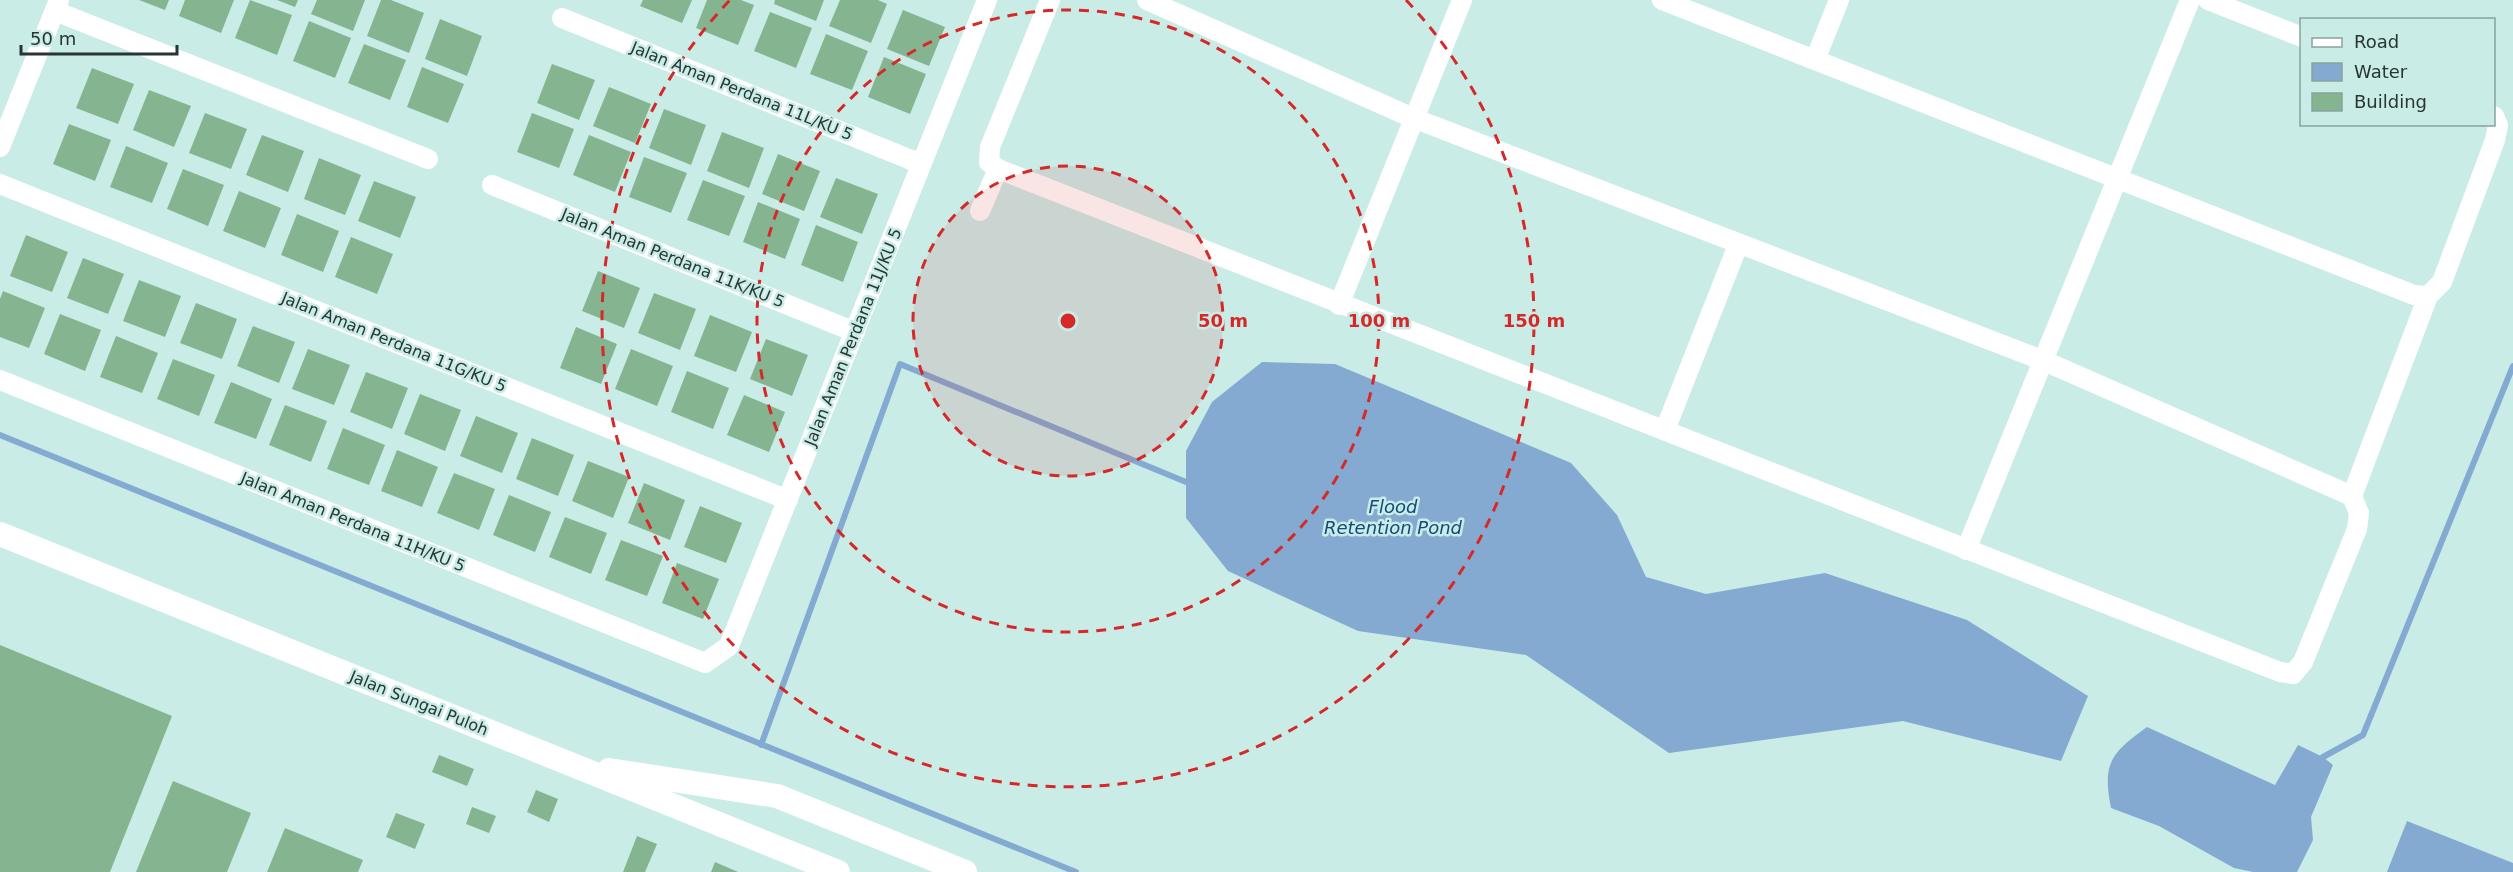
<svg xmlns="http://www.w3.org/2000/svg" width="2513" height="872" font-family="'DejaVu Sans',sans-serif">
	<style>
		.water { fill: #84aad2 }
		.lines { fill: none; stroke-linecap: round; stroke-linejoin: round }
		.stream { stroke: #84aad2; stroke-width: 6 }
		.building { fill: #85b491 }
		.minor { stroke: #fff; stroke-width: 20 }
		.tertiary { stroke: #fff; stroke-width: 24 }
		.ring { fill: none; stroke: #d62828; stroke-width: 3; stroke-dasharray: 10 8 }
		.labels { text-anchor: middle; dominant-baseline: central; stroke-width: 5; stroke-linejoin: round; paint-order: stroke }
		.street-label { font-size: 16px; fill: #273533; stroke: #c9ece7 }
		.water-label { font-size: 18px; font-style: italic; fill: #114a7c; stroke: #c9ece7 }
		.centre { fill: #d62828; stroke: #c9ece7; stroke-width: 3 }
		.ring-label { font-size: 18px; text-anchor: middle; font-weight: bold; fill: #d62828; stroke: #c9ece7; stroke-width: 5; stroke-linejoin: round; paint-order: stroke }
	</style>
	<rect width="100%" height="100%" fill="#c9ece7"/>
	<!-- water -->
	<path class="water" d="M1262,362l73,2 236,99 46,52 29,62 60,17 119,-21 142,47 121,76 -27,65 -158,-40 -234,32 -143,-98 -168,-24 -130,-60 -42,-53v-67l26,-49z
		M2147,727l128,58 23,-40 25,12 10,8 -22,52 2,23 -16,32h-44l-19,-4 -75,-42 -48,-18c-9,-45 0,-55 36,-81z
		M2407,821l106,42v9h-126z"/>
	<g class="lines">
		<!-- stream -->
		<path class="stream" d="M0,435l1076,437
			M761,745l139,-381 286,118
			M2323,757l40,-22 150,-369"/>
	</g>
	<!-- building -->
	<path class="building" d="M139,0h30l-4,10z
		M185,0h49l-13,33 -42,-17z
		M250,0l42,15 -15,40 -42,-17z
		M277,0h21l-3,7z
		M317,0h48l-12,31 -42,-17z
		M381,0h10l33,13 -15,40 -42,-17z
		M643,0h49l-10,23 -42,-17z
		M707,0h34l13,5 -16,40 -42,-17z
		M775,0h49l-8,21 -42,-17z
		M840,0h38l9,4 -16,39 -42,-17z
		M903,10l42,17 -16,39 -42,-17z
		M770,12l42,16 -16,40 -42,-17z
		M440,19l42,17 -15,40 -42,-17z
		M309,21l42,17 -16,40 -42,-17z
		M826,34l42,17 -16,39 -42,-16z
		M364,44l42,16 -16,40 -42,-17z
		M884,57l42,17 -16,40 -42,-17z
		M552,64l43,16 -16,40 -42,-17z
		M422,67l42,17 -16,39 -41,-16z
		M92,68l42,16 -16,40 -42,-16z
		M609,87l42,17 -16,39 -42,-17z
		M149,90l42,16 -17,41 -41,-17z
		M664,109l42,16 -15,40 -42,-17z
		M205,113l42,16 -16,40 -42,-16z
		M532,113l42,16 -15,39 -42,-16z
		M69,124l42,16 -16,41 -42,-17z
		M722,132l42,16 -15,40 -42,-17z
		M262,135l42,16 -16,41 -42,-17z
		M589,135l42,17 -16,40 -42,-17z
		M126,146l42,17 -16,40 -42,-16z
		M778,154l42,17 -16,40 -42,-17z
		M644,157l43,16 -16,40 -42,-16z
		M319,158l42,17 -16,40 -41,-16z
		M183,169l41,16 -16,41 -41,-17z
		M836,178l42,16 -16,40 -42,-17z
		M703,180l42,16 -16,40 -42,-16z
		M374,181l42,16 -16,41 -42,-17z
		M239,191l42,17 -16,40 -42,-17z
		M758,202l42,17 -15,40 -42,-17z
		M297,214l42,17 -16,41 -42,-17z
		M816,225l42,17 -15,40 -42,-17z
		M26,235l42,17 -16,40 -42,-16z
		M351,237l42,17 -16,40 -42,-17z
		M83,258l41,16 -16,40 -41,-16z
		M598,271l42,17 -16,40 -42,-17z
		M139,280l42,16 -16,41 -42,-16z
		M3,291l42,17 -16,40 -29,-11v-38z
		M654,293l42,16 -16,41 -42,-17z
		M196,303l41,16 -15,40 -42,-16z
		M60,314l41,16 -16,41 -41,-17z
		M710,315l42,17 -16,40 -42,-16z
		M253,326l42,16 -16,41 -42,-17z
		M576,327l41,17 -16,40 -41,-16z
		M116,336l42,17 -16,40 -42,-16z
		M766,339l42,16 -16,41 -42,-17z
		M308,349l42,16 -16,40 -42,-16z
		M631,349l42,17 -16,40 -42,-17z
		M173,359l42,16 -16,41 -42,-17z
		M687,371l42,17 -16,41 -42,-17z
		M366,372l42,16 -16,41 -42,-17z
		M231,382l41,17 -16,40 -42,-16z
		M420,394l41,16 -16,41 -41,-17z
		M744,395l41,17 -16,40 -42,-17z
		M285,405l42,16 -16,41 -42,-17z
		M476,416l42,17 -16,40 -42,-17z
		M343,428l42,17 -16,40 -42,-16z
		M532,438l42,17 -16,41 -42,-17z
		M397,450l41,17 -16,40 -41,-16z
		M588,461l41,16 -16,41 -41,-17z
		M454,473l41,16 -16,41 -42,-17z
		M644,483l41,17 -15,40 -42,-17z
		M509,495l42,17 -16,40 -42,-17z
		M700,506l42,17 -16,40 -42,-16z
		M565,517l42,16 -16,41 -42,-17z
		M621,540l42,16 -16,40 -42,-16z
		M677,563l42,16 -16,40 -41,-16z
		M0,645l172,71 -62,156h-110z
		M439,755l35,14 -7,17 -35,-14z
		M173,781l78,32 -24,59h-91z
		M536,790l22,9 -9,23 -22,-10z
		M472,807l24,9 -7,17 -23,-9z
		M396,813l29,11 -10,25 -29,-12z
		M285,828l78,32 -5,12h-91z
		M637,836l20,8 -12,28h-22z
		M715,862l23,10h-27z"/>
	<g class="lines">
		<!-- minor -->
		<path class="minor" d="M1050,0l-60,147 -1,15 9,7 1282,503 13,2 10,-12 54,-133 2,-16 -7,-17 -310,-136 -629,-242 -266,-118
			M1662,0l752,295 14,1 14,-14 53,-142 3,-15 -4,-9
			M2208,0l94,37
			M55,11l373,148
			M562,18l359,146
			M1815,60l24,-60
			M0,147l59,-147
			M0,184l788,316
			M492,185l363,147
			M980,211l18,-42
			M1339,305l123,-305
			M0,380l705,283 24,-17 258,-646
			M1665,430l73,-185
			M2352,496l76,-200
			M1966,550l224,-550"/>
		<!-- tertiary -->
		<path class="tertiary" d="M0,534l838,338
			M609,770l168,26 188,76"/>
	</g>
	<!-- distance rings -->
	<circle cx="1068" cy="321" r="155" fill="#d62828" fill-opacity=".12"/>
	<g class="ring">
		<circle cx="1068" cy="321" r="155"/>
		<circle cx="1068" cy="321" r="311"/>
		<path d="M1406 0A466 466 0 1 1 730 0"/>
	</g>
	<g class="labels">
		<!-- street labels -->
		<g class="street-label">
			<text transform="translate(742 91) rotate(22)">Jalan Aman Perdana 11L/KU 5</text>
			<text transform="translate(673 258) rotate(22)">Jalan Aman Perdana 11K/KU 5</text>
			<text transform="translate(853 337) rotate(-68)">Jalan Aman Perdana 11J/KU 5</text>
			<text transform="translate(394 342) rotate(22)">Jalan Aman Perdana 11G/KU 5</text>
			<text transform="translate(353 522) rotate(22)">Jalan Aman Perdana 11H/KU 5</text>
			<text transform="translate(419 703) rotate(22)">Jalan Sungai Puloh</text>
		</g>
		<!-- water labels -->
		<g class="water-label">
			<text x="1393" y="506">Flood<tspan x="1393" dy="21">Retention Pond</tspan></text>
		</g>
	</g>
	<circle cx="1068" cy="321" r="9" class="centre"/>
	<g class="ring-label">
		<text x="1223" y="327">50 m</text>
		<text x="1379" y="327">100 m</text>
		<text x="1534" y="327">150 m</text>
	</g>
	<!-- legend -->
	<rect x="2300" y="18" width="195" height="108" fill="#c9ece7" stroke="#88a39f" stroke-width="1.5"/>
	<rect x="2312" y="38" width="30" height="9" fill="#ffffff" stroke="#88a39f" stroke-width="1.5"/>
	<text x="2354" y="48" font-size="18" fill="#273533">Road</text>
	<rect x="2312" y="63" width="30" height="18" fill="#84aad2" stroke="#88a39f" stroke-width="1.5"/>
	<text x="2354" y="78" font-size="18" fill="#273533">Water</text>
	<rect x="2312" y="93" width="30" height="18" fill="#85b491" stroke="#88a39f" stroke-width="1.5"/>
	<text x="2354" y="108" font-size="18" fill="#273533">Building</text>
	<!-- scale -->
	<path d="M21 45v9h156v-9" fill="none" stroke="#273533" stroke-width="3"/>
	<text x="30" y="45" font-size="18" fill="#273533" stroke="#c9ece7" stroke-width="4.5" paint-order="stroke">50 m</text>
</svg>
